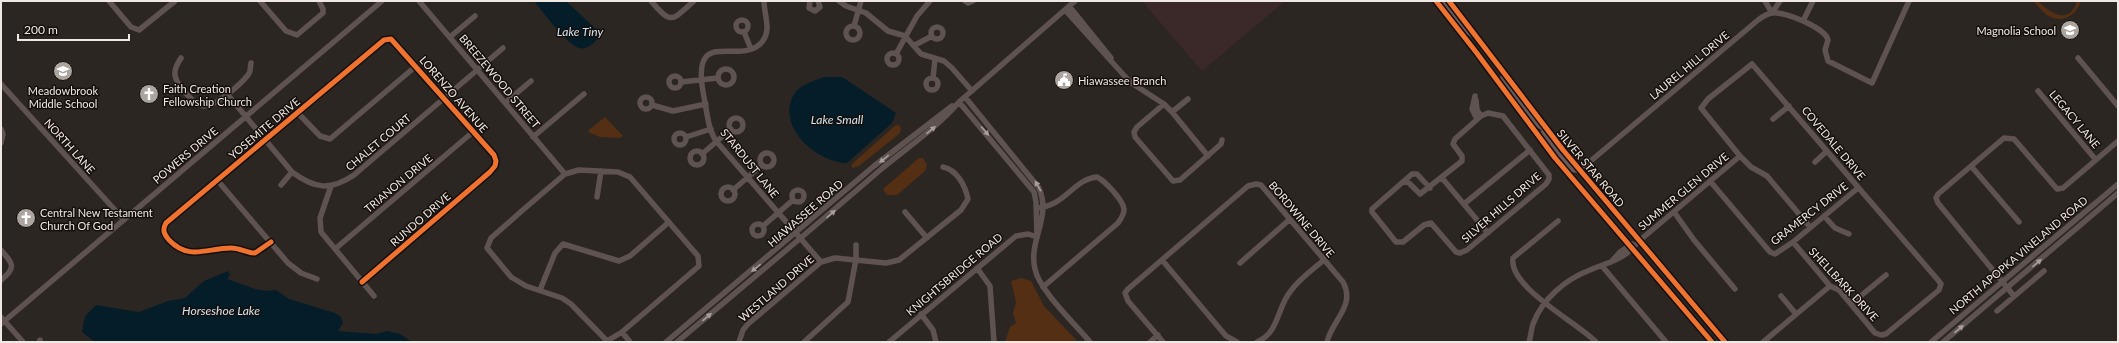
<svg xmlns="http://www.w3.org/2000/svg" width="2119" height="343" font-family="Lato,sans-serif">
	<style>
		.commercial { fill: #3b292a }
		.green { fill: #542f13 }
		.water { fill: #041d29 }
		.lines { fill: none; stroke-linecap: round; stroke-linejoin: round }
		.minor { stroke: #5f5352; stroke-width: 5.5 }
		.major { stroke: #695a58; stroke-width: 7 }
		.cycleway-casing { stroke: #150f0c; stroke-width: 8 }
		.cycleway { stroke: #ef722f; stroke-width: 5 }
		.oneway { fill: #a89e9a }
		.labels { text-anchor: middle; dominant-baseline: central; stroke-width: 3; stroke-linejoin: round; paint-order: stroke }
		.poi-label { font-size: 11px; fill: #f0e8e2; stroke: #150f0c; text-anchor: start }
		.street-label { font-size: 11px; fill: #f0e8e2; stroke: #150f0c }
		.water-label { font-size: 12px; font-style: italic; fill: #d0e5f2; stroke: #150f0c }
	</style>
	<rect width="100%" height="100%" fill="#2c2622"/>
	<!-- commercial -->
	<path class="commercial" d="M1142,1h143l-83,70z"/>
	<!-- green -->
	<path class="green" d="M2033,1h5c12,12 31,25 39,0h4c-4,14 -19,23 -32,15 -6,-3 -11,-10 -16,-15z
		M605,117l18,19 -3,2 -20,-1 -12,-5 2,-3z
		M896,125l4,1 1,4 -2,4 -40,32 -7,2v-4z
		M919,158h4l4,7 -2,6 -28,24h-10l-4,-6z
		M1021,278l10,3 13,25 34,36h-73l5,-15 6,-4 -3,-10 3,-11 -5,-21z"/>
	<!-- water -->
	<path class="water" d="M534,1h32l31,29v9c-3,5 -11,11 -18,9 -14,-5 -35,-35 -45,-47z
		M824,77h18l54,36 -4,10 -45,40c-30,-1 -70,-35 -54,-67 5,-11 21,-15 31,-19z
		M228,271l2,4 -3,4 28,10 11,2 10,-1 13,9 46,14 6,4 2,6 -5,8 38,3 11,-3 13,3 12,8h-317l-13,-10 3,-16 11,-11 43,7 29,-11 17,-3 19,-17z"/>
	<g class="lines">
		<!-- minor -->
		<path class="minor" d="M109,1l22,26 8,3 36,-29
			M260,1l26,30 11,4 26,-22v-4l-4,-8
			M419,1l146,173
			M651,1c21,25 21,19 43,0
			M764,1c0,14 8,29 -2,41 -23,26 -73,-19 -58,55 3,15 4,32 12,44l105,121
			M810,1l-1,7 6,3 5,-4 -2,-6
			M839,1l7,5 20,7 22,18 17,5 16,18 23,7 8,7 20,23
			M965,1l3,2 5,-2
			M1765,1l7,12
			M1069,6l42,52
			M1065,10l65,72 34,22 8,8 36,44
			M1772,13l8,-12
			M736 26a6 6 0 1 1 12 0a6 6 0 1 1-12 0Z
			M1803,21l10,-20
			M846 33a7 7 0 1 1 14 0a7 7 0 1 1-14 0Z
			M854,26l7,-25
			M931 33a6 6 0 1 1 12 0a6 6 0 1 1-12 0Z
			M744,32l7,17
			M450,37l25,-21
			M915,45l17,-9
			M887 59a6 6 0 1 1 12 0a6 6 0 1 1-12 0Z
			M896,54l21,-38 13,-15
			M181,58c-3,5 -7,10 -6,17 1,9 18,29 28,31 11,2 38,-22 45,-31 3,-3 2,-8 3,-12
			M2078,58l40,48
			M718 77a8 8 0 1 1 16 0a8 8 0 1 1-16 0Z
			M669 82a6 6 0 1 1 12 0a6 6 0 1 1-12 0Z
			M926 84a6 6 0 1 1 12 0a6 6 0 1 1-12 0Z
			M933,78l2,-19
			M681,82l37,-4
			M1,84l123,136
			M2038,91l58,69
			M227,94l65,78c23,17 38,19 62,3l149,-127
			M1475,96l-3,13 5,10
			M640 103a6 6 0 1 1 12 0a6 6 0 1 1-12 0Z
			M965,97l74,91c13,30 -11,52 -4,81 4,21 40,55 55,73
			M1476,100l1,10 4,6
			M959,102l75,90 2,10 1,33
			M505,103l26,-22
			M1164,104l-27,23 -3,5 1,5 38,44 7,-1 41,-36 1,-4
			M652,105l21,6 33,-7
			M1172,112l16,-13
			M298,113l22,23 10,3 86,-73
			M1488,113l15,3 46,59v4l-3,5 -79,66 -7,3 -4,-1 -25,-29 -7,2 -21,17h-7l-24,-30v-3l32,-28 5,2 11,11 42,-33v-5l-9,-12 2,-5 26,-23z
			M729 125a7 7 0 1 1 14 0a7 7 0 1 1-14 0Z
			M1773,119l16,-13
			M1,129l2,5 -2,9
			M674 139a6 6 0 1 1 12 0a6 6 0 1 1-12 0Z
			M533,137l51,-43
			M686,137l25,-8
			M690 158a7 7 0 1 1 14 0a7 7 0 1 1-14 0Z
			M760 160a7 7 0 1 1 14 0a7 7 0 1 1-14 0Z
			M702,154l29,-25
			M1815,162l12,-11
			M1971,166l48,56
			M579,170l39,2 12,5 68,79 1,10 -77,66 -15,9 -36,-37 -9,-6 -36,-12 -15,-9 -24,-29 4,-10 33,-29 41,-35z
			M1580,170l178,-150c4,-3 9,-6 14,-7 12,-2 54,15 56,27l-3,10 3,11 44,22 37,-82
			M1442,178l46,55
			M218,181l70,82 13,10 16,6
			M1404,181l8,-7h5l13,14
			M1710,181l60,71 5,2 18,-12 65,-54
			M281,185l11,-13
			M331,186l-11,32 1,14 53,64
			M721 194a7 7 0 1 1 14 0a7 7 0 1 1-14 0Z
			M792 196a6 6 0 1 1 12 0a6 6 0 1 1-12 0Z
			M733,190l29,-25
			M597,197l4,-26
			M1464,204l66,-54
			M1036,208c29,-1 37,-29 61,-31 8,4 26,23 27,32 0,5 -3,10 -6,14l-75,64
			M905,212l22,26
			M1674,212l20,28 41,49
			M1824,216l11,12 14,6
			M1558,221l-45,37c-5,29 65,65 83,84
			M752 230a6 6 0 1 1 12 0a6 6 0 1 1-12 0Z
			M763,226l30,-26
			M271,242l-16,11c-8,0 -15,-5 -24,-5 -24,0 -42,13 -62,-8 -5,-6 -7,-10 -3,-17l218,-183 7,-1 103,116 2,6 -1,5 -5,6 -128,110
			M1793,242l37,44 9,4 36,43 6,2 5,-1 53,-44 2,-6 -3,-4 -186,-216 -44,35 -7,9 39,48 11,11 16,9 43,51
			M335,249l139,-118
			M1,250c12,14 16,17 0,30
			M1162,260l64,76 11,6
			M1611,262l9,-10 12,-8
			M1240,263l49,-43
			M1602,266l64,76
			M977,268l13,18 4,56
			M540,290l15,-37 8,-9 56,17 11,-5 39,-34
			M1781,296l15,18
			M2014,296l-76,-93 -2,-5 2,-4 66,-56 10,1 43,50 6,-1 55,-47
			M1851,304l35,-29
			M1997,311l47,-40
			M921,314l12,16 3,12
			M1,317l22,25
			M1,324l381,-323
			M622,332l8,10
			M39,342l1,-2
			M666,342l208,-176 78,-60
			M677,342c68,-57 135,-113 202,-171 27,-23 57,-42 80,-69l116,-101
			M739,342l4,-12 5,-6 73,-62 14,-4 51,5 13,-3 62,-50 7,-11c-3,-14 -11,-29 -25,-32
			M804,342l44,-40 8,-43v-14
			M889,342l127,-106 12,-2 9,3
			M1150,342l8,-7
			M1163,342l-35,-41 -3,-8 3,-4 120,-103 8,-2 5,1 82,97c13,24 -11,38 -16,60
			M1257,342c22,-9 20,-34 33,-50 9,-13 22,-22 34,-32
			M1529,342c2,-6 2,-12 4,-18 9,-25 33,-45 57,-54 19,-8 36,-11 49,-29l101,-85
			M1763,342l67,-56
			M1931,342l187,-158
			M1943,342l175,-149"/>
		<!-- major -->
		<path class="major" d="M1436,1l40,51 79,106 157,184
			M1442,1l23,28 8,5
			M1449,1l114,149 162,192
			M1501,80l34,42 8,5
			M1543,134l27,34 10,2"/>
		<defs>
			<path id="cycleway" d="M1436,1l40,51 79,106 157,184
				M1449,1l114,149 162,192
				M271,242l-16,11c-8,0 -15,-5 -24,-5 -24,0 -42,13 -62,-8 -5,-6 -7,-10 -3,-17l218,-183 7,-1 103,116 2,6 -1,5 -5,6 -128,110"/>
		</defs>
		<!-- cycleway casing -->
		<use href="#cycleway" class="cycleway-casing"/>
		<!-- cycleway -->
		<use href="#cycleway" class="cycleway"/>
	</g>
	<!-- one-way arrows -->
	<defs><path id="oneway-solid" d="M-6-.8H1V-3.2L6.5 0L1 3.2V.8H-6Z"/></defs>
	<g class="oneway">
		<use href="#oneway-solid" transform="translate(931 130) rotate(-39)"/>
		<use href="#oneway-solid" transform="translate(985 131) rotate(50)"/>
		<use href="#oneway-solid" transform="translate(884 159) rotate(141)"/>
		<use href="#oneway-solid" transform="translate(1038 186) rotate(-119)"/>
		<use href="#oneway-solid" transform="translate(831 214) rotate(-42)"/>
		<use href="#oneway-solid" transform="translate(2037 263) rotate(-40)"/>
		<use href="#oneway-solid" transform="translate(756 268) rotate(141)"/>
		<use href="#oneway-solid" transform="translate(707 317) rotate(-40)"/>
		<use href="#oneway-solid" transform="translate(1959 329) rotate(-40)"/>
	</g>
	<!-- icons -->
	<defs>
		<symbol id="school-disc" viewBox="-11 -11 22 22"><circle r="9.5" fill="#aba49f" stroke="#150f0c"/><path d="M0-5L7-2L0 1L-7-2ZM-4 1L0 2.5L4 1V4Q0 6-4 4Z" fill="#fff"/></symbol>
		<symbol id="civic-disc" viewBox="-11 -11 22 22"><circle r="9.5" fill="#aba49f" stroke="#150f0c"/><path d="M-.6-6.5H3V-4.5H.6V-3L4-1V1h2V6H-6V1h2V-1L-.6-3ZM-1.2 2.5V6h2.4V2.5Z" fill="#fff"/></symbol>
		<symbol id="church-disc" viewBox="-11 -11 22 22"><circle r="9.5" fill="#aba49f" stroke="#150f0c"/><path d="M-1.2-6h2.4v3.5h3.3v2.4h-3.3V6h-2.4V-.1h-3.3v-2.4h3.3Z" fill="#fff"/></symbol>
	</defs>
	<g fill-rule="evenodd">
		<use href="#school-disc" x="2059" y="19" width="22" height="22"/>
		<use href="#school-disc" x="52" y="60" width="22" height="22"/>
		<use href="#civic-disc" x="1053" y="69" width="22" height="22"/>
		<use href="#church-disc" x="138" y="83" width="22" height="22"/>
		<use href="#church-disc" x="15" y="207" width="22" height="22"/>
	</g>
	<g class="labels">
		<!-- poi labels -->
		<g class="poi-label">
			<text x="2056" y="30" text-anchor="end">Magnolia School</text>
			<text x="1078" y="80">Hiawassee Branch</text>
			<text x="163" y="88">Faith Creation<tspan x="163" dy="13">Fellowship Church</tspan></text>
			<text x="63" y="90" text-anchor="middle">Meadowbrook<tspan x="63" dy="13">Middle School</tspan></text>
			<text x="40" y="212">Central New Testament<tspan x="40" dy="13">Church Of God</tspan></text>
		</g>
		<!-- street labels -->
		<g class="street-label">
			<text transform="translate(1689 65) rotate(-40)">LAUREL HILL DRIVE</text>
			<text transform="translate(500 81) rotate(50)">BREEZEWOOD STREET</text>
			<text transform="translate(454 94) rotate(49)">LORENZO AVENUE</text>
			<text transform="translate(2075 119) rotate(50)">LEGACY LANE</text>
			<text transform="translate(264 128) rotate(-40)">YOSEMITE DRIVE</text>
			<text transform="translate(378 142) rotate(-40)">CHALET COURT</text>
			<text transform="translate(1834 143) rotate(50)">COVEDALE DRIVE</text>
			<text transform="translate(70 146) rotate(48)">NORTH LANE</text>
			<text transform="translate(185 155) rotate(-40)">POWERS DRIVE</text>
			<text transform="translate(750 163) rotate(51)">STARDUST LANE</text>
			<text transform="translate(1591 168) rotate(50)">SILVER STAR ROAD</text>
			<text transform="translate(398 183) rotate(-40)">TRIANON DRIVE</text>
			<text transform="translate(1683 191) rotate(-40)">SUMMER GLEN DRIVE</text>
			<text transform="translate(1501 207) rotate(-41)">SILVER HILLS DRIVE</text>
			<text transform="translate(805 213) rotate(-41)">HIAWASSEE ROAD</text>
			<text transform="translate(1809 213) rotate(-38)">GRAMERCY DRIVE</text>
			<text transform="translate(420 219) rotate(-41)">RUNDO DRIVE</text>
			<text transform="translate(1302 219) rotate(50)">BORDWINE DRIVE</text>
			<text transform="translate(2018 255) rotate(-40)">NORTH APOPKA VINELAND ROAD</text>
			<text transform="translate(954 274) rotate(-40)">KNIGHTSBRIDGE ROAD</text>
			<text transform="translate(1844 284) rotate(47)">SHELLBARK DRIVE</text>
			<text transform="translate(776 288) rotate(-41)">WESTLAND DRIVE</text>
		</g>
		<!-- water labels -->
		<g class="water-label">
			<text x="580" y="31">Lake Tiny</text>
			<text x="837" y="119">Lake Small</text>
			<text x="221" y="310">Horseshoe Lake</text>
		</g>
	</g>
	<!-- border -->
	<rect width="2119" height="343" fill="none" stroke="#f0e8e2" stroke-width="4"/>
	<!-- scale -->
	<path d="M18 34v6h111v-6" fill="none" stroke="#f0e8e2" stroke-width="2"/>
	<text x="24" y="34" font-size="12" fill="#f0e8e2" stroke="#150f0c" stroke-width="3" paint-order="stroke">200 m</text>
</svg>
